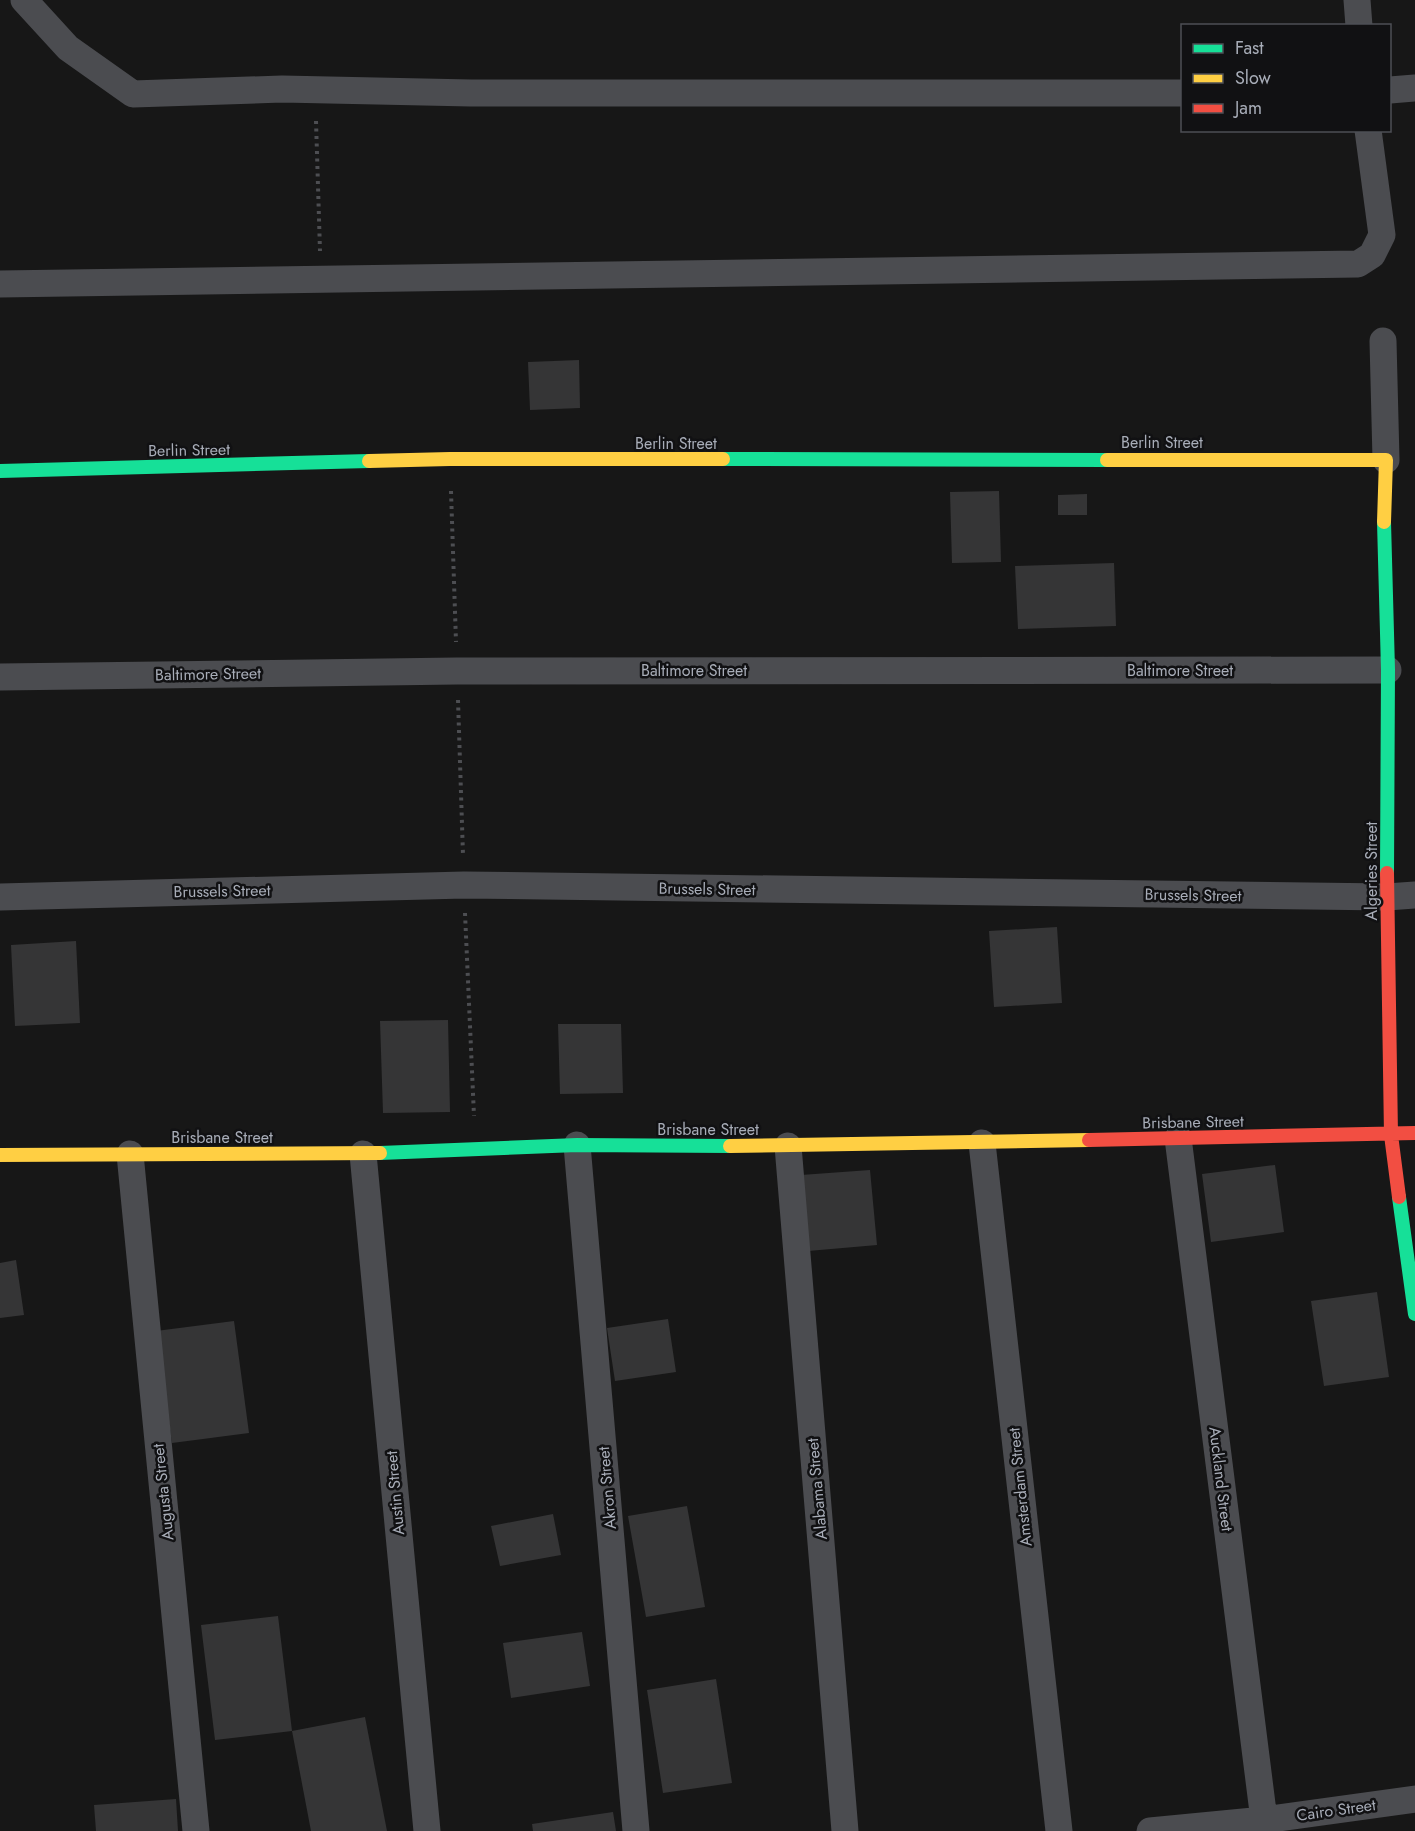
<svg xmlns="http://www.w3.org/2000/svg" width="1415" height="1831" font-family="Jost,sans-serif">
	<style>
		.building { fill: #353536 }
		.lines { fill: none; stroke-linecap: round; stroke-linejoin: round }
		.path { stroke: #4d4e52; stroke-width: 4; stroke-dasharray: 3 4.5; stroke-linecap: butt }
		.street { stroke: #4b4c50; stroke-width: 27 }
		.fast { stroke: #16e098; stroke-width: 14 }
		.slow { stroke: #ffcf43; stroke-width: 14 }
		.jam { stroke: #f24e42; stroke-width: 14 }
		.labels { text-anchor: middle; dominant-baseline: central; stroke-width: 5; stroke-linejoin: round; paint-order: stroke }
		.street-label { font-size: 16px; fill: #a8adb8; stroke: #111113 }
	</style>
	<rect width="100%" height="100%" fill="#171717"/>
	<!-- building -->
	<path class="building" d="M579,360l1,48 -50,2 -2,-48z
		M999,491l2,71 -49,1 -2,-71z
		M1087,494v21h-29v-20z
		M1114,563l2,63 -98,3 -3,-63z
		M1057,927l5,76 -68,4 -5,-76z
		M76,941l4,82 -65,3 -4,-81z
		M448,1020l2,92 -67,1 -3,-92z
		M558,1024h63l2,69 -63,1z
		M1275,1165l9,67 -73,10 -9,-68z
		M870,1170l7,75 -69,6 -7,-76z
		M16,1260l8,55 -24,3v-55z
		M1377,1292l12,85 -65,9 -13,-85z
		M668,1319l8,53 -61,9 -8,-53z
		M234,1321l15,112 -77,10 -16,-112z
		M687,1506l18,101 -59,10 -18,-101z
		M553,1514l8,41 -61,11 -9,-40z
		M278,1616l14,115 -77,9 -14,-115z
		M582,1632l8,54 -79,12 -8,-55z
		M716,1679l16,104 -69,10 -16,-103z
		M365,1717l22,114h-76l-19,-100z
		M176,1799l2,32h-82l-2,-26z
		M613,1812l3,19h-83l-1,-7z"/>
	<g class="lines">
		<!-- path -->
		<path class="path" d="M316,121l4,130
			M451,491l5,151
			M458,700l5,155
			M465,913l9,203"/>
		<!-- street -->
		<path class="street" d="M24,0l44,48 65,46 149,-5 189,4h711
			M1357,0l2,26
			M1390,90l25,-2
			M0,284l1358,-20 14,-9 10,-20 -14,-105
			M1383,341l3,119
			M0,677l457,-6 931,-1
			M0,897l464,-12 923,12 28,-2
			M1178,1138l86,682
			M982,1143l77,688
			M577,1145l59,686
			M788,1146l57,685
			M130,1154l66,677
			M363,1154l64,677
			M1150,1831l114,-11 151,-21"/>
		<!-- fast -->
		<path class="fast" d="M723,459l384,1
			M0,471l369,-10
			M1384,522l4,148 -1,203
			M380,1153l197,-8 153,1
			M1399,1197l16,117"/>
		<!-- slow -->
		<path class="slow" d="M1107,460h279l-2,62
			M369,461l81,-2h273
			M730,1146l359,-6
			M0,1155l380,-2"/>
		<!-- jam -->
		<path class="jam" d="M1387,873l4,262 8,62
			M1089,1140l326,-7"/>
	</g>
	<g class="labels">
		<!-- street labels -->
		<g class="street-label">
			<text x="1162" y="442">Berlin Street</text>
			<text x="676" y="443">Berlin Street</text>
			<text transform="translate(189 450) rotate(-1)">Berlin Street</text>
			<text x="694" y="670">Baltimore Street</text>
			<text x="1180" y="670">Baltimore Street</text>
			<text transform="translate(208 674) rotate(-1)">Baltimore Street</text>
			<text transform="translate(1371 871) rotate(-90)">Algeries Street</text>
			<text transform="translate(707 889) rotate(1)">Brussels Street</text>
			<text transform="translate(222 891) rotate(-1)">Brussels Street</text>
			<text transform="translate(1193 895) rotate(1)">Brussels Street</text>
			<text transform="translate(1193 1122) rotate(-1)">Brisbane Street</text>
			<text x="708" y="1129">Brisbane Street</text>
			<text x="222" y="1137">Brisbane Street</text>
			<text transform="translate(1221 1479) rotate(83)">Auckland Street</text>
			<text transform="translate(1020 1487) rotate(-96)">Amsterdam Street</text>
			<text transform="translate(607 1488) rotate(-95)">Akron Street</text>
			<text transform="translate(817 1489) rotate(-95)">Alabama Street</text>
			<text transform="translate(163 1492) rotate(-96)">Augusta Street</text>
			<text transform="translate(395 1493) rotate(-95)">Austin Street</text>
			<text transform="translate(1336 1810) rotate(-8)">Cairo Street</text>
		</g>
	</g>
	<!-- legend -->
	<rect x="1181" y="24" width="210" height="108" fill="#111113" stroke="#4d4f55" stroke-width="1.5"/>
	<rect x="1193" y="44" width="30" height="9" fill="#16e098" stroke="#4d4f55" stroke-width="1.5"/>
	<text x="1235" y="54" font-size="18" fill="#a8adb8">Fast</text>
	<rect x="1193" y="74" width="30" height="9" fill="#ffcf43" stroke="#4d4f55" stroke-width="1.5"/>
	<text x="1235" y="84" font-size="18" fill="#a8adb8">Slow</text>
	<rect x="1193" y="104" width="30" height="9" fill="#f24e42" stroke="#4d4f55" stroke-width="1.5"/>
	<text x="1235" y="114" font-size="18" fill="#a8adb8">Jam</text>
</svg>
